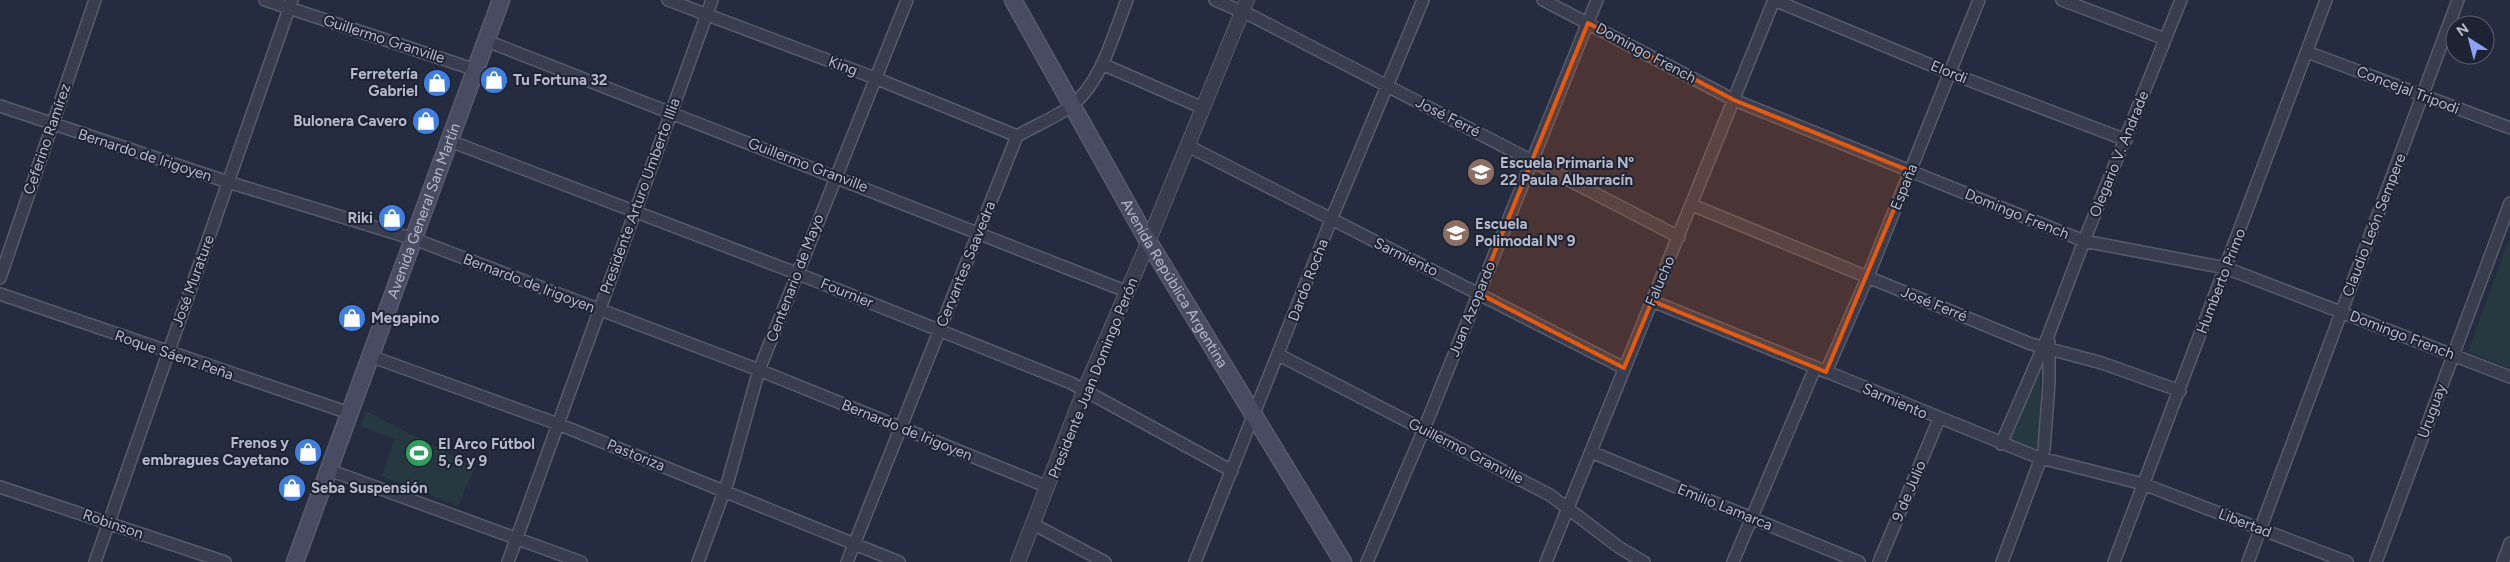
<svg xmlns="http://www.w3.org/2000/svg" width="2510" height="562" font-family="Figtree,sans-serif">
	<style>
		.green { fill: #273940 }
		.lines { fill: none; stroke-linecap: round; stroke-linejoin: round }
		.minor-casing { stroke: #575c6d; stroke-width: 14 }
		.tertiary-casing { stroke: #575c6d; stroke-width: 16 }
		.secondary-casing { stroke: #575c6d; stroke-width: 19 }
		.minor { stroke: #393e4f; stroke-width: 11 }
		.tertiary { stroke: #393e4f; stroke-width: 14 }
		.secondary { stroke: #474c62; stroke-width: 16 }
		.marked { fill: #e8590c; fill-opacity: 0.2; stroke: #e8590c; stroke-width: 4; stroke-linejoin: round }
		.labels { text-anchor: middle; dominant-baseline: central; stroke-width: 4; stroke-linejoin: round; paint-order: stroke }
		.street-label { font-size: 15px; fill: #b5baca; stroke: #1e2334 }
		.poi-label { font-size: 15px; font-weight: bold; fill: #b5baca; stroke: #1e2334; text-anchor: start }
	</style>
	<rect width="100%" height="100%" fill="#252c3f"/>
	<!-- green -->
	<path class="green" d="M2510,236v132l-42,-16z
		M2040,365v84l-5,4 -28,-11z
		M366,411l109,56 -17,39 -76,-30 13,-37 -35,-13z"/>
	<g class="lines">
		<defs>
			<path id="minor" d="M265,0l211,70
				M668,0l207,78 142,58
				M1215,0l37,16 427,221
				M1543,0l191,100 350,141 142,27 284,109
				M1774,0l176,73 176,67
				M2062,0l103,39
				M487,41l641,251
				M2307,52l203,76
				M1102,64l101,44
				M0,106l228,76 186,57 345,131 289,117
				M450,141l346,132 275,110 161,88
				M1188,146l436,222
				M1692,205l339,139 71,19 78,28
				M0,278l95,-278
				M0,294l349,119
				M1652,301l385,156 106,27 204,78
				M1279,355l271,140 70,53 24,14
				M370,356l188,68 341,138
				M1826,372l42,-96 111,-276
				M2001,444l47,-108 36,-95 97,-241
				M1591,452l268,110
				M329,470l252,92
				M0,487l225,75
				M1033,524l72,38
				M95,562l197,-562
				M508,562l204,-562
				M698,562l30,-81 31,-111 148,-370
				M847,562l170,-426c17,-10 38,-18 54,-30 30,-22 43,-73 56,-106
				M1195,562l136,-342 92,-220
				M1367,562l57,-133 173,-429
				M1546,562l228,-562
				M1733,562l82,-194
				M1879,562l60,-143
				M2002,562l42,-112 5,-67v-41
				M2114,562l212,-562
				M2248,562l210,-562
				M2376,562l134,-359
				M2503,562l7,-19"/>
			<path id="tertiary" d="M1018,562l66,-171 58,-134 105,-257"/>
			<g id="secondary">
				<path id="s1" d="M1013,0l135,241 195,321"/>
				<path id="s2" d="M295,562l206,-562"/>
			</g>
		</defs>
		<!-- minor casing -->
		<use href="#minor" class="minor-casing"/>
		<!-- tertiary casing -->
		<use href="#tertiary" class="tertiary-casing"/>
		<!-- secondary casing -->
		<use href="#secondary" class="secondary-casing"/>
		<!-- minor -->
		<use href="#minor" class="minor"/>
		<!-- tertiary -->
		<use href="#tertiary" class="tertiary"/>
		<!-- secondary -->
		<use href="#secondary" class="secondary"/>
	</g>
	<!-- marked area -->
	<path class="marked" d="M1588,23l146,77 176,71 -84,201 -174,-71 -28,67 -146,-75z"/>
	<!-- icons -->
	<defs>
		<symbol id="shop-disc" viewBox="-11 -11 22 22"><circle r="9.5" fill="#3f7fe0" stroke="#1e2334"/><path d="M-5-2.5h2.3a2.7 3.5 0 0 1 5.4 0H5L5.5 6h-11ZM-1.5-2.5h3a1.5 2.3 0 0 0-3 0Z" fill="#fff"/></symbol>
		<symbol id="school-disc" viewBox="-11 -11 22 22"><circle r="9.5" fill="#8d6e63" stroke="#1e2334"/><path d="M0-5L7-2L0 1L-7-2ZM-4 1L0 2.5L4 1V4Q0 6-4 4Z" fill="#fff"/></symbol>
		<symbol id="stadium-disc" viewBox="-11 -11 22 22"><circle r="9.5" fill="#2e9e5b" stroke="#1e2334"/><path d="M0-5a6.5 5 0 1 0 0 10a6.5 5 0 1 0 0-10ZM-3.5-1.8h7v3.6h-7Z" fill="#fff"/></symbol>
	</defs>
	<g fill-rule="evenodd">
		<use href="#shop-disc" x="478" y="64" width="32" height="32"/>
		<use href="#shop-disc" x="421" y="67" width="32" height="32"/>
		<use href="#shop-disc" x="410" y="105" width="32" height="32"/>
		<use href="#school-disc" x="1465" y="156" width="32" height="32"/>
		<use href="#shop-disc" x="376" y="202" width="32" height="32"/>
		<use href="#school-disc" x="1440" y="217" width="32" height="32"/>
		<use href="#shop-disc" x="336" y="302" width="32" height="32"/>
		<use href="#shop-disc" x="292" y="436" width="32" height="32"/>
		<use href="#stadium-disc" x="403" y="437" width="32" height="32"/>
		<use href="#shop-disc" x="276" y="472" width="32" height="32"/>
	</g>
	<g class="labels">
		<!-- street labels -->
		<g class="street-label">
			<text transform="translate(384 39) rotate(18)">Guillermo Granville</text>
			<text transform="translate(1646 53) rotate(28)">Domingo French</text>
			<text transform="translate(843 66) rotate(20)">King</text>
			<text transform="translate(1949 72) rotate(22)">Elordi</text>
			<text transform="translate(2408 90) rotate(21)">Concejal Tripodi</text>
			<text transform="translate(1448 117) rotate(27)">José Ferré</text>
			<text transform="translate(47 139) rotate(-71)">Ceferino Ramírez</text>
			<text transform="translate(2119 154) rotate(-68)">Olegario V. Andrade</text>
			<text transform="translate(145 155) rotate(18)">Bernardo de Irigoyen</text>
			<text transform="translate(808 165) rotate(21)">Guillermo Granville</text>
			<text transform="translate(1904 187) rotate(-68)">España</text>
			<text transform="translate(640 196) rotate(-70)">Presidente Arturo Umberto Illia</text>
			<text stroke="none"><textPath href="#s2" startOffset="374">Avenida General San Martín</textPath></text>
			<text transform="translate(2017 214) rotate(22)">Domingo French</text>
			<text transform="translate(2374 225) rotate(-69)">Claudio León Sempere</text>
			<text transform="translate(1406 257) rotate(26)">Sarmiento</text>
			<text transform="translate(966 264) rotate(-68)">Cervantes Saavedra</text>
			<text transform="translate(795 278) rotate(-69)">Centenario de Mayo</text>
			<text transform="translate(1308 280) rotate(-69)">Dardo Rocha</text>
			<text transform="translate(193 281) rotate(-70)">José Murature</text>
			<text transform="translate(1660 281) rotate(-67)">Falucho</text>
			<text transform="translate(2221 281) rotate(-69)">Humberto Primo</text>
			<text transform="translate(529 283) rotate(21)">Bernardo de Irigoyen</text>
			<text stroke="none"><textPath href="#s1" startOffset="326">Avenida República Argentina</textPath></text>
			<text transform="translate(847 293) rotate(22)">Fournier</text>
			<text transform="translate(1934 304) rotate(22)">José Ferré</text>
			<text transform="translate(1472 309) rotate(-68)">Juan Azopardo</text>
			<text transform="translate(2402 335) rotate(21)">Domingo French</text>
			<text transform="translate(174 355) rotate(19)">Roque Sáenz Peña</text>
			<text transform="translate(1093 378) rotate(-68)">Presidente Juan Domingo Perón</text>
			<text transform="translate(1895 401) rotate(23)">Sarmiento</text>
			<text transform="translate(2432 411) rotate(-70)">Uruguay</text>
			<text transform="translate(907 430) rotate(22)">Bernardo de Irigoyen</text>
			<text transform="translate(1466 451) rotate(27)">Guillermo Granville</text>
			<text transform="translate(636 455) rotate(22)">Pastoriza</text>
			<text transform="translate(1909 491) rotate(-67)">9 de Julio</text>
			<text transform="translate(1725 507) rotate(22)">Emilio Lamarca</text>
			<text transform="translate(2245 523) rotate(21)">Libertad</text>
			<text transform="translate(113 524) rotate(19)">Robinson</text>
		</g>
		<!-- poi labels -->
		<g class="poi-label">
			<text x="418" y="74" text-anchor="end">Ferretería<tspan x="418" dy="17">Gabriel</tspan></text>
			<text x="513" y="80">Tu Fortuna 32</text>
			<text x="407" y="121" text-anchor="end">Bulonera Cavero</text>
			<text x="1500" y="163">Escuela Primaria Nº<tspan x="1500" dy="17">22 Paula Albarracín</tspan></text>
			<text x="373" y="218" text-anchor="end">Riki</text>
			<text x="1475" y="224">Escuela<tspan x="1475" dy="17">Polimodal Nº 9</tspan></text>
			<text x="371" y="318">Megapino</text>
			<text x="289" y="443" text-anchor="end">Frenos y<tspan x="289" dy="17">embragues Cayetano</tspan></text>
			<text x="438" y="444">El Arco Fútbol<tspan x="438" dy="17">5, 6 y 9</tspan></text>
			<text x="311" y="488">Seba Suspensión</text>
		</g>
	</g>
	<!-- north arrow -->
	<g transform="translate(2470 40) rotate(324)"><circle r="24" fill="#1e2334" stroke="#5a5f70"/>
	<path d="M0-4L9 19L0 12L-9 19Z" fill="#8da3f7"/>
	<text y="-8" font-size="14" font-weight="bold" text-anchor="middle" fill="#b5baca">N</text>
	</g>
</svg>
